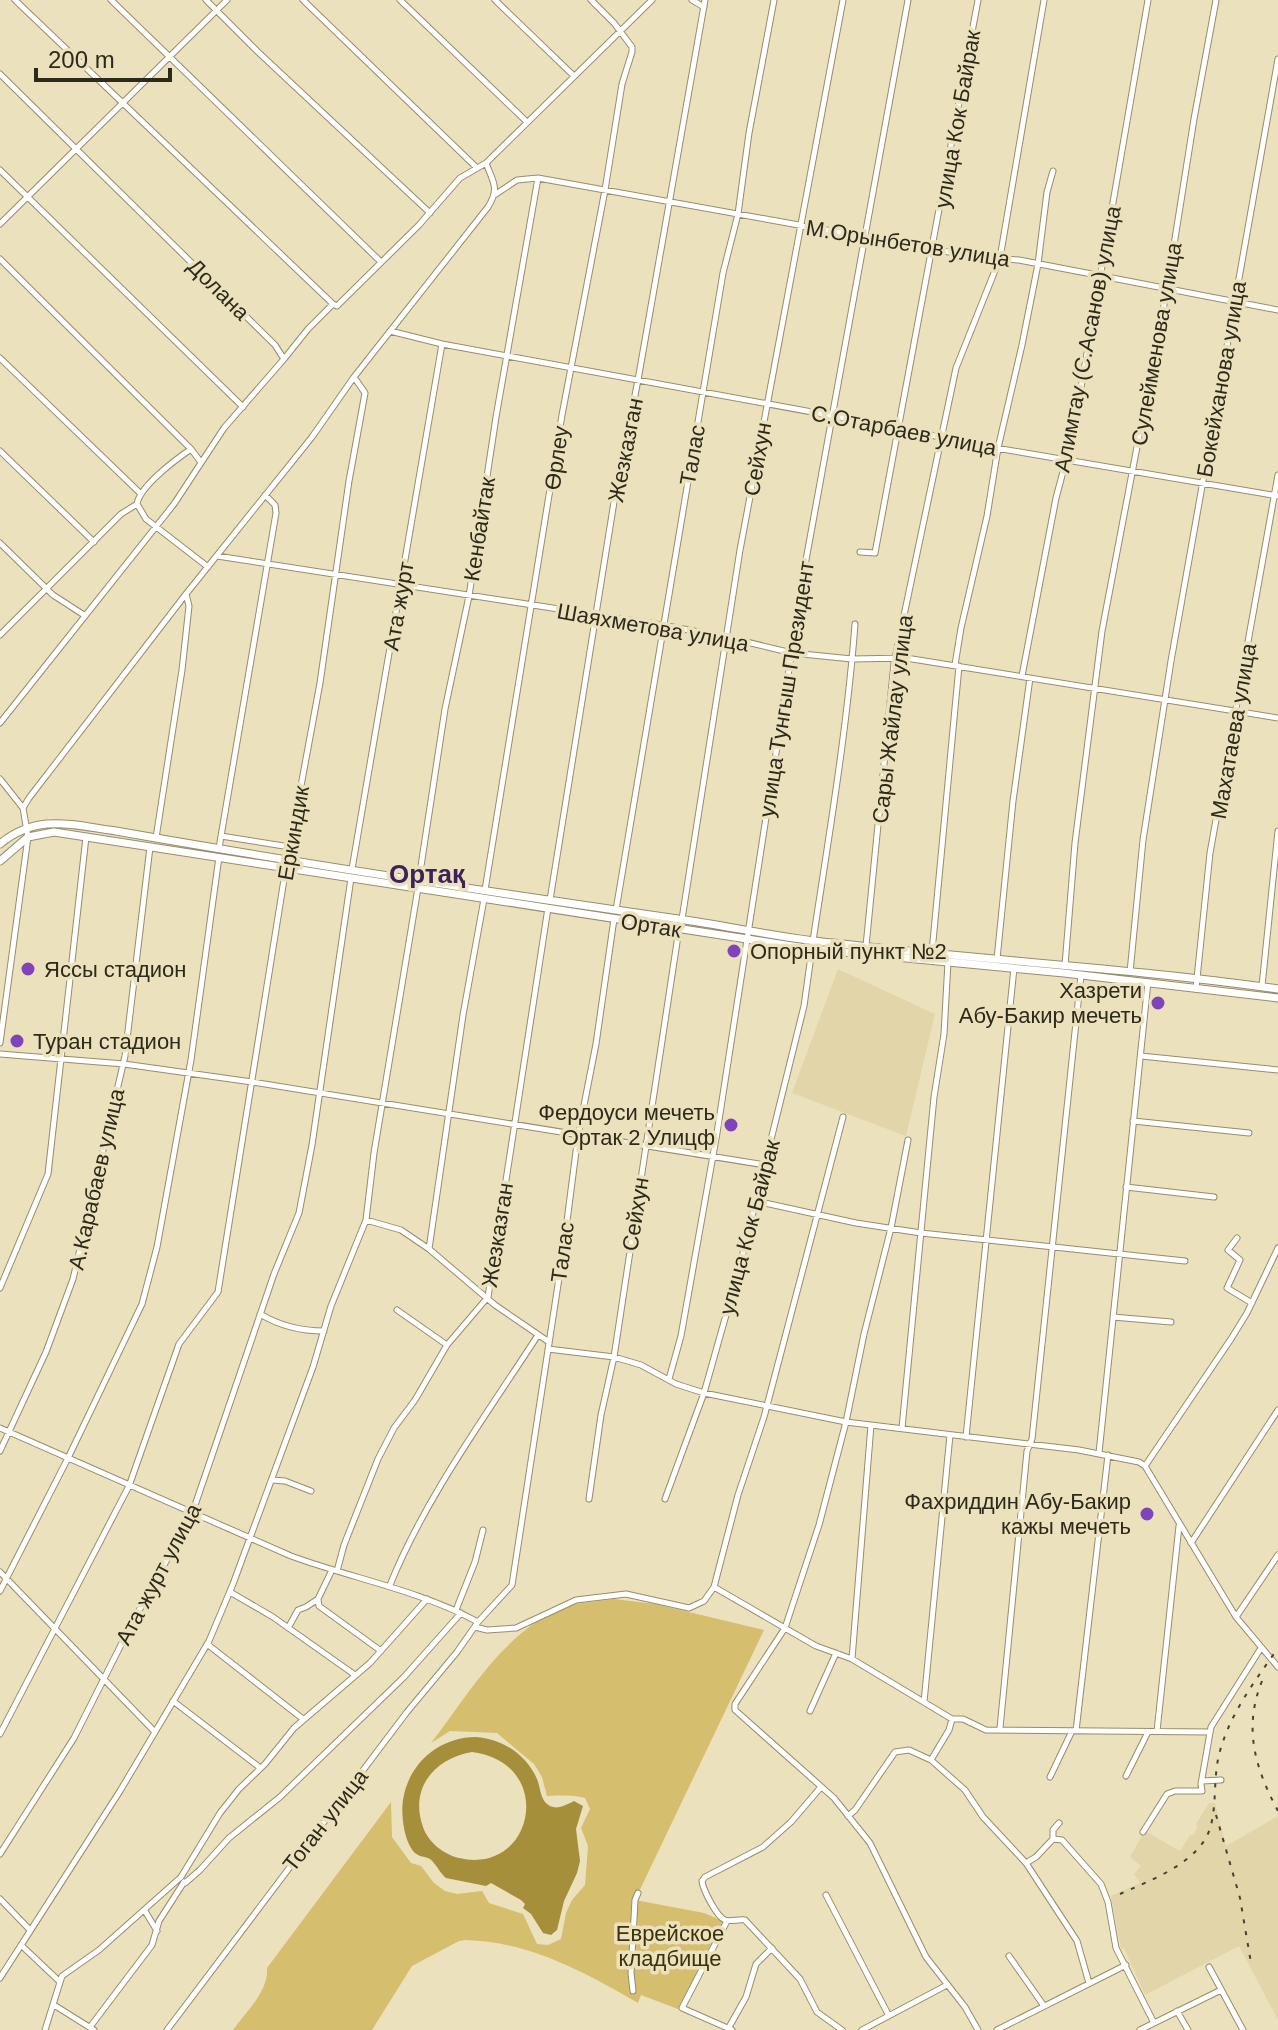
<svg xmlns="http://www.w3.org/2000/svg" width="1278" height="2030" viewBox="0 0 1278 2030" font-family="Helvetica,sans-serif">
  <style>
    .built { fill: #e2d5a9 }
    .green { fill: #d5be6d }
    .water { fill: #a68f3a; fill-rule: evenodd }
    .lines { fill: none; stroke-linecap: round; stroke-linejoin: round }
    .street-casing { stroke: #978d6b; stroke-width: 7 }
    .secondary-casing { stroke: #978d6b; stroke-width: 9 }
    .street { stroke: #fff; stroke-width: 5 }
    .secondary { stroke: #fff; stroke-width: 7 }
    .rail { stroke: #464130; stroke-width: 2; stroke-dasharray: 4 8; stroke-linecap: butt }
    .poi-dot { fill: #8044ba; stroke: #ece1bd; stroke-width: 3 }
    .labels { text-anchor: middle; stroke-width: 7; stroke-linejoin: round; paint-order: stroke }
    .street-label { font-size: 22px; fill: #2d291b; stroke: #ece1bd }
    .poi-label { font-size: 22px; fill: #2d291b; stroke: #ece1bd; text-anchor: start }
    .park-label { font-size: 22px; fill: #3b310c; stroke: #ece1bd }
    .quarter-label { font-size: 26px; font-weight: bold; fill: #3d215a; stroke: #ece1bd }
  </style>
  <rect width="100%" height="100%" fill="#ece1bd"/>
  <path class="built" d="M838 969 935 1014 906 1136 792 1093Z
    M1209 1803H1215L1226 1846 1278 1816V2020L1239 1946 1145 1995 1124 1948 1121 1949 1111 1896 1140 1883 1134 1874 1141 1866 1130 1857 1143 1834 1147 1832 1180 1851 1190 1835H1193L1198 1826 1196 1824Z"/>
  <path class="green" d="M614 1599 655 1604 764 1630 635 1900 704 1913 723 1921 678 2009 641 1995 638 2003C584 1972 530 1942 466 1940L459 1941 412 1966 372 2030H233C246 2012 269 1991 267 1968L391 1802 392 1837 411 1863 421 1866 434 1883 445 1891 457 1894 482 1891 489 1903 523 1914 537 1944 548 1945 561 1939 566 1913 572 1900 585 1885 588 1846 581 1828 590 1809 585 1798C577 1795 557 1795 547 1796L542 1777 534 1764 497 1733 450 1731 431 1743C468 1695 501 1636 559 1609 575 1602 596 1602 614 1599Z"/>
  <path class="water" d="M476 1737C502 1739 526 1754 537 1779 540 1786 540 1796 545 1802 554 1812 564 1806 574 1801L583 1806 576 1829 580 1861 577 1873 564 1901 557 1930 551 1935 543 1933 531 1914 523 1908 525 1904 521 1900 491 1883 486 1886 446 1878C439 1872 437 1865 430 1859 424 1856 418 1857 413 1851 407 1843 404 1831 403 1821 397 1776 431 1737 476 1737ZM472 1752C557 1763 534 1876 459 1858 443 1854 428 1842 423 1827 409 1788 435 1758 472 1752Z"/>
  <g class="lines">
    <g class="street-casing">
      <path id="street" d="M15 0 333 304
        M111 0 381 262
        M206 0 257 51 430 213
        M303 0 477 168
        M400 0 527 122
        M495 0 574 76
        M692 0 704 7
        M0 74 275 345 284 359 224 428 174 504 0 723
        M0 170 243 407
        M496 194 517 180 538 178 971 256 1019 260 1278 310
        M0 224 227 0
        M0 259 191 449
        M390 331 442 344 899 428 967 443 1278 496
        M0 358 140 493
        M284 359 308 329 333 304 337 306 419 225 460 178 486 163 652 0
        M0 451 94 542
        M200 461 191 449C175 460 140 486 137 504L146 519 208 567
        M0 543 53 595 84 615
        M860 552 875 553 978 0
        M217 556 662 625 726 637 792 653 852 659 906 658 1278 718
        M0 635 121 514 137 504
        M955 665 961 628 987 516 998 448 1022 345 1038 264 1047 192 1053 171
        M1022 676 1056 498 1073 434 1148 0
        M0 779 23 808
        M221 836 290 847
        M156 838 182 670 189 606 186 594
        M219 848 276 513 275 505 265 495
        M352 869 442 344
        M419 879 445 709 469 596 496 417 538 178
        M485 890 562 415 605 190 622 84 632 52V47L614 23 591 0
        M550 900 614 502 638 380 705 0
        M616 910 723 273 738 214 749 133 774 0
        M682 919 740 550 843 0
        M813 941C829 835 847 730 855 624
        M866 946 894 663 956 368 1000 258 1044 0
        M932 952 959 666
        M997 959 1013 801 1030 678
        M1065 965 1075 843 1102 631 1167 289 1194 119 1216 0
        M1130 972 1143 840 1171 661 1278 59
        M1262 986 1278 831
        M1196 988 1210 853 1278 475
        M0 1043 28 837 23 808 29 798 186 594 312 437 354 377 488 207C500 188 493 182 486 163
        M0 1054 124 1064 252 1082 765 1165
        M1141 1056 1278 1070
        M1133 1121 1249 1133
        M908 1140 891 1228 864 1334 846 1422 819 1525 785 1628 735 1704V1710L834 1798 870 1843 926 1957 965 2007 978 2030
        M1126 1187 1214 1197
        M756 1201 856 1223 921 1233 1185 1261
        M366 1220 401 1230 429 1249 495 1305 549 1342
        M1237 1238 1228 1250 1240 1260 1227 1288 1252 1303
        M429 1249 463 1015 484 899
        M0 1288 48 1174 86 837
        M397 1310 447 1345
        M260 1314C280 1326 301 1331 324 1331
        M1113 1317 1171 1322
        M548 1349 614 1357 641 1365 676 1384 704 1393 846 1422 1079 1450 1139 1462 1145 1466 1236 1617 1278 1667
        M669 1379 681 1336 717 1133 806 560 908 0
        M0 1428 291 1556C354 1579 419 1590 478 1622
        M902 1428 934 1097 944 1034 948 962
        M966 1437 1014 968
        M0 1451 46 1352 73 1279 125 1056 150 847
        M1099 1453 1148 982
        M1145 1466 1231 1339 1247 1313 1278 1248
        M272 1480 285 1481 311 1491
        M589 1499 601 1415 614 1357 679 929
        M665 1499 704 1393 739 1269 804 1006 812 949
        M1191 1543 1278 1410
        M332 1570 318 1599 319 1606 381 1651
        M337 1571 344 1545 378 1459 394 1428 415 1400 447 1345 488 1297 548 908
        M0 1572 155 1732
        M390 1585C425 1498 487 1414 538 1335
        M714 1587 738 1495 764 1417 843 1117
        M0 1591 68 1458 142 1304 157 1247 191 1060 219 857
        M230 1592 273 1617 355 1675
        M456 1610 475 1562 483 1530
        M1236 1617 1278 1555
        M475 1627 487 1630 516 1628 576 1600 626 1594 689 1608 704 1601 714 1587 816 1646 852 1659 952 1719H963L986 1730 1210 1732
        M288 1628 298 1610 306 1607 318 1599
        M207 1644 303 1719
        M852 1659 871 1425
        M173 1701 259 1767
        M924 1702 950 1435
        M810 1711 836 1653
        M952 1719 949 1730 931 1760 965 1790 983 1817 1026 1863 1077 1941 1089 1983
        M1000 1728 1027 1451 1032 1439 1081 975
        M1076 1731 1108 1455
        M1157 1731 1179 1526
        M0 1734 129 1486 179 1344 218 1292 286 867 320 683 349 481 365 393 354 377
        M1126 1776 1148 1732
        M1050 1777 1072 1731
        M1202 1781 1221 1780
        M821 1787 791 1822 763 1847 705 1877 702 1881C703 1890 717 1917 725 1920 730 1922 739 1919 745 1920L800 1979 817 2012 842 2030
        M848 1816 855 1810 895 1752 909 1750 931 1760
        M1143 1832 1167 1794 1175 1791H1202L1201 1784 1211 1727 1261 1648
        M1053 1839 1062 1840 1101 1884 1108 1902 1116 1948 1154 2023
        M0 1854 74 1738 130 1627 192 1514 274 1274 299 1213 312 1145 351 878
        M1026 1863 1036 1857 1053 1839V1830L1059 1823
        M185 1883 200 1870 229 1838 280 1797 404 1677 461 1613
        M826 1895 889 2016
        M0 1899 30 1930
        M145 1911 157 1931
        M727 1921 682 2008 732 2030
        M21 1945 59 1981
        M1009 1956 1044 2006
        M1209 1967 1243 2030
        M0 1978 120 1791 209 1641 233 1584 313 1367 331 1306 366 1220 374 1153 418 888
        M633 1991 631 1973 635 1900 638 1893
        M54 2005 94 2030
        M1177 2011 1188 2030
        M90 2027 152 1945 159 1921 184 1882
        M728 2029 746 1997 756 1964 772 1948
        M45 2030 62 1976 99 1950 181 1877 220 1813 239 1789 265 1764 294 1728 370 1663 427 1599
        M167 2030 407 1712 457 1652 478 1622 512 1585 563 1252 578 1136 596 1044 614 919
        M862 2030 947 1985
        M997 2030 1126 1965
        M1140 2030 1221 1990"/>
    </g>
    <g class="secondary-casing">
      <path id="secondary" d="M0 844C37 813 72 825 116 831 302 864 490 892 678 919 729 926 780 938 833 943 981 960 1130 968 1278 989
        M0 861 28 837 54 832 812 949 1064 973 1278 998"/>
    </g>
    <use href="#street" class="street"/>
    <use href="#secondary" class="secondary"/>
    <path class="rail" d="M1262 1681C1243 1728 1255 1768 1278 1811
      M1216 1815 1240 1898 1251 1963
      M1120 1894C1151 1880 1202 1862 1211 1825 1217 1801 1213 1775 1220 1751 1231 1712 1255 1681 1278 1648"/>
  </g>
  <g class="poi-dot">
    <circle cx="734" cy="951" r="8"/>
    <circle cx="28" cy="969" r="8"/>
    <circle cx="1158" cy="1003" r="8"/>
    <circle cx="17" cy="1041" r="8"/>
    <circle cx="731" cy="1125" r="8"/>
    <circle cx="1147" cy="1514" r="8"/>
  </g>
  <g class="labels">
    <g class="street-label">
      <text transform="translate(957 119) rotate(-80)" y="8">улица Кок Байрак</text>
      <text transform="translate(908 243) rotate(9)" y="8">М.Орынбетов улица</text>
      <text transform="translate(219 289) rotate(45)" y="8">Долана</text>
      <text transform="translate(1087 339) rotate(-79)" y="8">Алимтау (С.Асанов) улица</text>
      <text transform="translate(1156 344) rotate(-80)" y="8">Сулейменова улица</text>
      <text transform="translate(1221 379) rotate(-80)" y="8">Бокейханова улица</text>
      <text transform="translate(904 430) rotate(11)" y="8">С.Отарбаев улица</text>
      <text transform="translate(625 450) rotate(-79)" y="8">Жезказган</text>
      <text transform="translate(692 455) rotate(-80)" y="8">Талас</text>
      <text transform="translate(556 458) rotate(-82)" y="8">Өрлеу</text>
      <text transform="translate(757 459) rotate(-80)" y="8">Сейхун</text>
      <text transform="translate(479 529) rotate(-81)" y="8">Кенбайтак</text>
      <text transform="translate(398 606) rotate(-80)" y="8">Ата журт</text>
      <text transform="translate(653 627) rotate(10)" y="8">Шаяхметова улица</text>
      <text transform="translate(786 689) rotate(-81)" y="8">улица Тунгыш Президент</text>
      <text transform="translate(892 719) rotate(-83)" y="8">Сары Жайлау улица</text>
      <text transform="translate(1233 731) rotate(-80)" y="8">Махатаева улица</text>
      <text transform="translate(293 833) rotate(-80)" y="8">Еркиндик</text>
      <text transform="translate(651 925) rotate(9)" y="8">Ортак</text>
      <text transform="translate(96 1179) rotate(-77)" y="8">А.Карабаев улица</text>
      <text transform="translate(635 1214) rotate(-81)" y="8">Сейхун</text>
      <text transform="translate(749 1227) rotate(-75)" y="8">улица Кок Байрак</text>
      <text transform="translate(497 1235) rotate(-81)" y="8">Жезказган</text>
      <text transform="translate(562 1252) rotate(-82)" y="8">Талас</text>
      <text transform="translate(158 1574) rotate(-62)" y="8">Ата журт улица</text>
      <text transform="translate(325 1820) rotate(-52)" y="8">Тоган улица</text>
    </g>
    <g class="poi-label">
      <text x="750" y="959">Опорный пункт №2</text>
      <text x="44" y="977">Яссы стадион</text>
      <text x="1142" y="998" text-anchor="end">Хазрети<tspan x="1142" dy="25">Абу-Бакир мечеть</tspan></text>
      <text x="33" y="1049">Туран стадион</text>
      <text x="715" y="1120" text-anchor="end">Фердоуси мечеть<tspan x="715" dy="25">Ортак 2 Улицф</tspan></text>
      <text x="1131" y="1509" text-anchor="end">Фахриддин Абу-Бакир<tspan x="1131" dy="25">кажы мечеть</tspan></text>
    </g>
    <g class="park-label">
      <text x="670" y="1941">Еврейское<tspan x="670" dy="25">кладбище</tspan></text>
    </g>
    <g class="quarter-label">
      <text x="427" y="883">Ортақ</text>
    </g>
  </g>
  <path d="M36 68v12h134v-12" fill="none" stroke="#2d291b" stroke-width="4"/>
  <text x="48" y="68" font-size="24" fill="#2d291b" stroke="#ece1bd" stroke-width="6" paint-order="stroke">200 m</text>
</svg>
